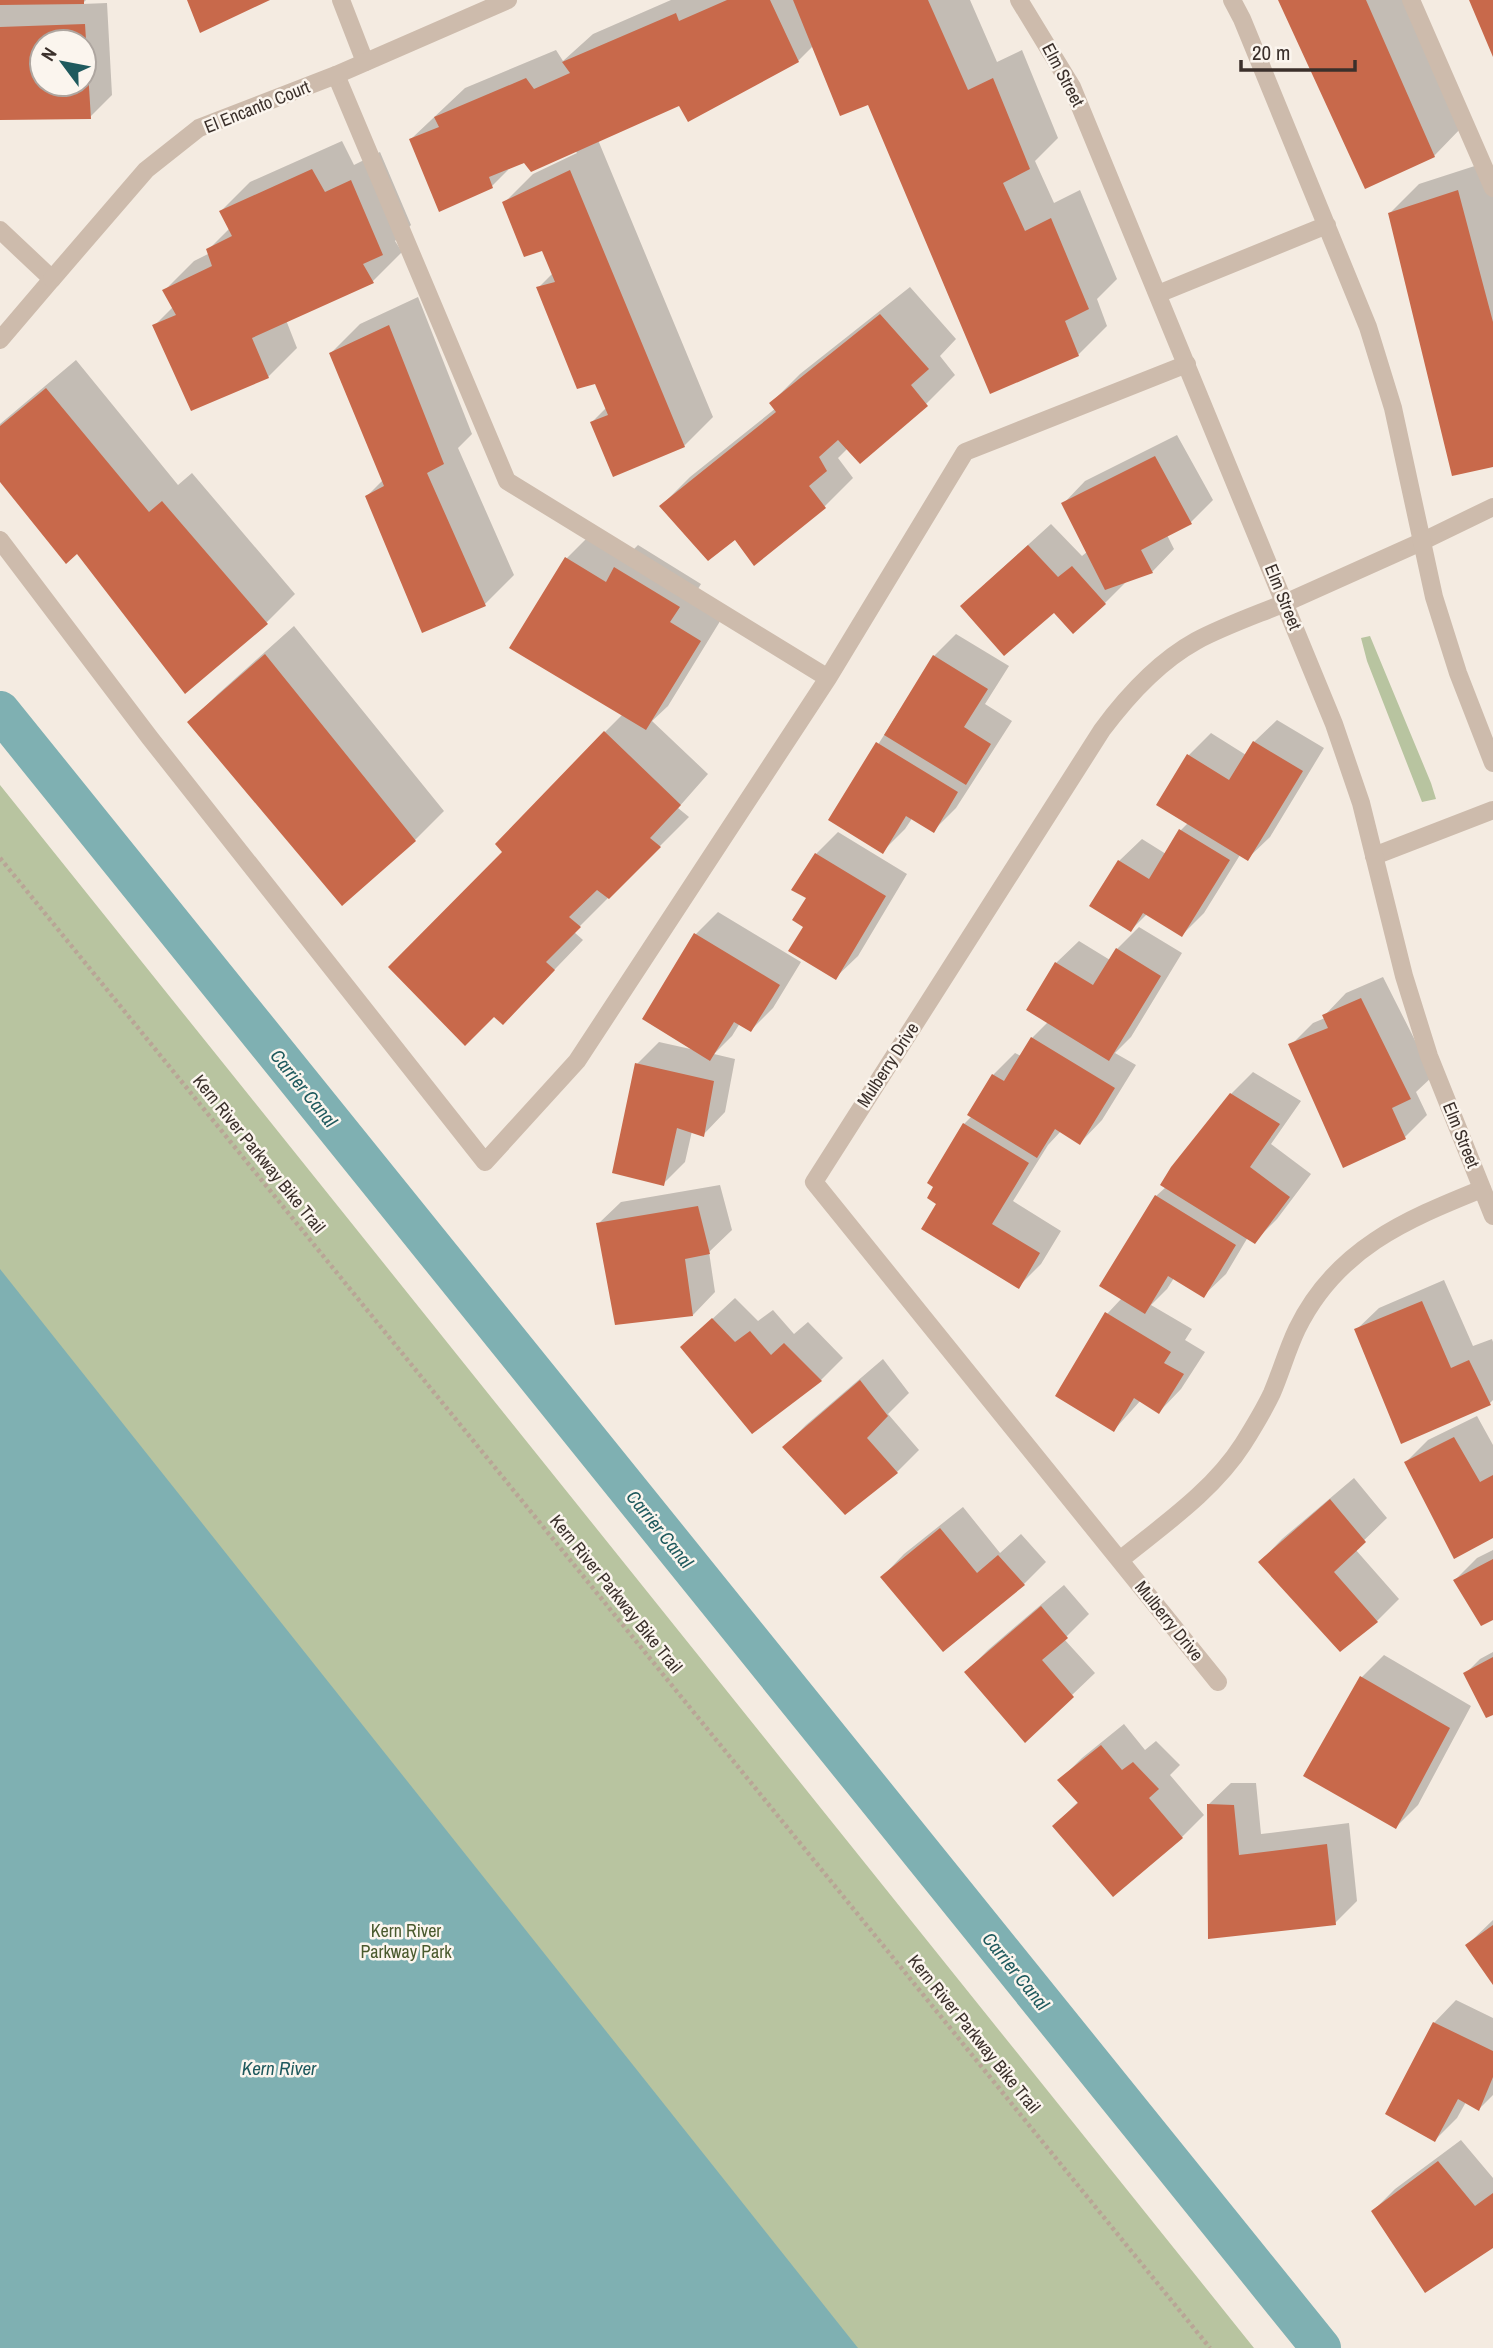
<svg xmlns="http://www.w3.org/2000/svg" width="1493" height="2348" viewBox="0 0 1493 2348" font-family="'Archivo Narrow',sans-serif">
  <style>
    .green { fill: #b8c4a0 }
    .water { fill: #7fb0b2 }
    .shadow { fill: #0003; fill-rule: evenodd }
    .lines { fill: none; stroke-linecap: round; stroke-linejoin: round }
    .canal { stroke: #7fb0b2; stroke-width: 40 }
    .building { fill: #c8694b; fill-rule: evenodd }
    .path { stroke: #b9a596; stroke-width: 4.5; stroke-dasharray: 3.5 3.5; stroke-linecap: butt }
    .service { stroke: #cdbbac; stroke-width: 18 }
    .minor { stroke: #cdbbac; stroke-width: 18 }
    .tertiary { stroke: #cdbbac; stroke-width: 18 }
    .labels { text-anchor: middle; stroke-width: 5; stroke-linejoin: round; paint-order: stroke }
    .street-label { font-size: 18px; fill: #3b302b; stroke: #fbf5ee }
    .park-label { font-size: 18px; fill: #4a5a2e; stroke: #fbf5ee }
    .water-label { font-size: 19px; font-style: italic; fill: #1f5a5e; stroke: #fbf5ee }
  </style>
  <rect width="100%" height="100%" fill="#f4ebe1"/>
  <path class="green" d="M1370 636 1431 783 1436 799 1422 802 1367 661 1361 638Z
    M0 785 1254 2348H0Z"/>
  <path class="water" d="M0 1269 858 2348H0Z"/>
  <path class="shadow" d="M0 0H86L82 4 107 3 112 95 90 117 0 118ZM42 42H84V84H42Z
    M671 0H970L997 62 1022 50 1058 138 1035 161 1054 203 1080 190 1117 279 1097 299 1107 326 1078 355 869 102 813 46 798 61 680 104 598 140 713 417 684 446 592 422 607 407 596 381 538 288 553 273 543 249 504 203 533 174 577 153 575 150 512 166 492 186 411 139 465 88 556 50 563 61 593 34Z
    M1280 0H1407L1463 126 1434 156Z
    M342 141 354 165 380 152 411 225 395 241 402 252 373 281 286 320 297 348 268 377 154 326 173 307 165 290 194 261 210 253 208 250 230 228 221 211 250 182Z
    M1487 162 1493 185V465L1390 213 1419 184Z
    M910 287 956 339 940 356 955 375 926 404 848 448 838 458 853 478 824 507 735 537 661 506 690 477 776 408 771 403 800 374Z
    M418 297 472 434 458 448 514 575 485 604 423 631 367 496 383 480 331 353 360 324Z
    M76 360 178 485 192 473 295 594 266 623 77 551 0 479V424Z
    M1177 435 1213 500 1191 522 1167 535 1174 549 1152 572 1128 580 1105 603 1054 611 985 584 1051 524 1082 556 1087 552 1063 504 1085 481Z
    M589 536 625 558 638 545 701 584 691 600 722 618 668 706 652 721 708 774 678 808 689 817 574 932 583 940 532 993 504 852 605 732 623 714 512 647 567 558Z
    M294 626 444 811 415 840 342 903 189 723 218 694Z
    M956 634 1009 666 985 704 1012 721 956 808 934 830 913 817 905 829 883 851 831 819 934 656Z
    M1277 720 1324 748 1270 837 1247 859 1240 855 1204 913 1182 935 1147 914 1131 930 1119 861 1142 839 1166 854 1181 830 1188 823V756L1211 733 1246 755 1254 742Z
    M838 832 907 874 858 956 835 978 805 927 816 854Z
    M718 912 801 962 773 1008 751 1030 740 1023 732 1036 714 1054 735 1059 725 1112 703 1135 692 1131 685 1162 663 1184 637 1064 659 1042 695 1050 645 1018 696 934Z
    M1139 927 1182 953 1131 1037 1115 1053 1136 1065 1102 1120 1080 1143 1061 1131 1048 1145 1013 1201 1061 1231 1041 1264 1018 1287 938 1204 935 1186 929 1182 964 1124 972 1116 993 1075 1015 1053 1021 1056 1032 1038 1048 1022 1056 963 1079 941 1110 960 1117 949Z
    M1383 977 1433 1076 1416 1092 1427 1115 1405 1137 1291 1045 1313 1023 1325 1018 1324 1016 1346 993Z
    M1253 1072 1301 1101 1271 1144 1311 1174 1277 1219 1255 1241 1248 1237 1226 1274 1203 1296 1174 1278 1167 1289 1151 1305 1192 1329 1185 1340 1205 1352 1181 1389 1159 1412 1141 1400 1114 1430 1107 1314 1122 1298 1156 1196 1166 1187 1231 1094Z
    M720 1185 732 1230 709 1252 715 1292 693 1315 598 1224 621 1202Z
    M1444 1280 1473 1346 1492 1339 1493 1342V1400L1490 1403 1356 1330 1379 1308Z
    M735 1298 758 1321 773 1310 794 1334 808 1322 843 1358 821 1380 753 1432 682 1347Z
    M883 1359 909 1393 888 1414 919 1450 897 1472 845 1513 784 1447 806 1425Z
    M1477 1416 1493 1445V1536L1406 1462 1428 1440Z
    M1354 1478 1387 1518 1355 1549 1399 1599 1377 1621 1260 1562 1282 1539Z
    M963 1507 1000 1553 1021 1534 1046 1562 1024 1584 882 1577 904 1554Z
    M1493 1550V1618L1455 1580 1477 1558Z
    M1064 1585 1089 1614 1064 1639 1095 1673 1025 1740 966 1672 988 1650Z
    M1493 1652V1712L1465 1674 1480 1659Z
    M1384 1655 1471 1706 1418 1805 1396 1827 1305 1775 1362 1677Z
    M1124 1724 1145 1750 1156 1741 1180 1765 1170 1775 1204 1815 1182 1837 1113 1894 1054 1826 1079 1801 1060 1780 1082 1758Z
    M1231 1783H1256L1261 1834 1349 1823 1357 1901 1335 1923 1209 1937 1208 1805Z
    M1493 1920V1982L1467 1945Z
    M1456 2000 1493 2018V2095L1479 2109 1466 2102 1457 2118 1435 2140 1387 2114 1434 2023Z
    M1461 2140 1493 2178V2246L1373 2211 1395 2189Z"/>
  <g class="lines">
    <path class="canal" d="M0 711 1321 2348"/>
  </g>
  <path class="building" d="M0 0H84V4L0 5Z
    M187 0H270L200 33Z
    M727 0H770L799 62 688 122 679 106 531 172 524 163 489 177 493 188 439 212 409 139 439 127 434 117 526 78 534 89 570 73 562 62 676 13 679 21Z
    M793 0H928L968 90 993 78 1030 169 1003 183 1025 231 1051 218 1089 309 1065 321 1079 356 990 394 868 105 840 116Z
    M1278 0H1366L1435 157 1365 189Z
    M1469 0H1493V57Z
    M85 24 91 119 0 120V27ZM42 42H84V84H42Z
    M312 169 325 192 351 180 383 255 363 264 374 283 252 338 269 378 191 411 152 325 176 315 162 290 212 266 206 249 232 236 219 211Z
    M570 170 685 447 613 477 590 422 608 415 595 384 577 389 536 287 555 282 542 251 524 257 502 202Z
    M1458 190 1493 322V467L1452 476 1388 213Z
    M880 314 929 369 911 385 928 406 860 464 838 440 819 457 827 471 809 486 826 508 754 566 735 540 708 561 659 506 776 412 769 403Z
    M389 325 444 464 427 473 486 606 422 633 365 496 384 486 329 353Z
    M46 388 149 512 162 501 268 624 185 694 77 554 66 564 0 482V426Z
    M1155 456 1192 524 1141 550 1153 573 1105 590 1061 503Z
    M1028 545 1058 577 1072 566 1106 604 1073 634 1054 613 1004 656 960 606Z
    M565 557 606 582 614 567 680 607 670 622 701 641 646 730 509 648Z
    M265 654 416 841 342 906 187 722Z
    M933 655 988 689 964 727 991 744 966 785 884 735Z
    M604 731 681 805 650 838 661 847 609 899 597 890 569 917 581 927 546 962 555 970 503 1025 494 1017 465 1046 388 967 502 852 495 844Z
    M1253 741 1303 771 1248 861 1156 805 1187 754 1229 780Z
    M876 742 958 792 934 833 906 816 883 854 828 820Z
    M1179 829 1230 860 1182 937 1143 913 1131 932 1089 906 1118 860 1149 879Z
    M815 853 886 896 836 980 788 951 803 927 792 920 806 898 791 890Z
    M694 933 780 985 751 1032 734 1022 710 1061 642 1019Z
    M1116 948 1161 976 1109 1061 1026 1010 1055 962 1093 985Z
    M1361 998 1411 1099 1392 1108 1406 1139 1343 1168 1288 1044 1328 1028 1322 1015Z
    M1031 1037 1115 1088 1080 1145 1055 1129 1037 1158 967 1115 992 1074 1004 1081Z
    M635 1063 714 1081 704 1137 677 1128 664 1186 612 1173Z
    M1230 1093 1280 1124 1250 1167 1290 1197 1255 1244 1160 1185 1171 1167Z
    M963 1123 1029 1163 992 1224 1040 1253 1019 1289 921 1229 936 1204 927 1198 933 1187 927 1183Z
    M1155 1195 1236 1245 1204 1298 1168 1276 1145 1314 1099 1286Z
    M698 1206 710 1254 685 1259 693 1316 615 1325 596 1223Z
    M1422 1301 1451 1368 1469 1360 1491 1405 1401 1444 1354 1329Z
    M1105 1312 1171 1352 1164 1363 1184 1374 1159 1414 1134 1398 1114 1432 1055 1396Z
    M712 1318 735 1342 750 1331 771 1355 784 1343 822 1381 752 1434 680 1347Z
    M860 1380 888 1416 867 1438 898 1473 845 1515 782 1447Z
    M1454 1437 1480 1482 1493 1475V1538L1454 1559 1404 1462Z
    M1330 1499 1366 1542 1334 1572 1378 1622 1340 1652 1258 1562Z
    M940 1528 977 1573 998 1555 1025 1585 943 1652 880 1577Z
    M1493 1559V1620L1481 1626 1453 1580Z
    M1041 1606 1068 1638 1042 1660 1074 1697 1025 1743 964 1672Z
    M1493 1657V1715L1486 1718 1463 1673Z
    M1360 1676 1450 1728 1396 1829 1303 1776Z
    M1101 1745 1122 1770 1133 1762 1159 1789 1149 1798 1183 1838 1113 1897 1052 1826 1078 1803 1057 1780Z
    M1207 1804 1234 1805 1239 1855 1327 1844 1336 1925 1208 1939Z
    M1493 1925V1985L1465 1945Z
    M1433 2022 1493 2051V2077L1479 2111 1458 2099 1435 2142 1385 2114Z
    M1438 2161 1475 2206 1493 2193V2248L1425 2293 1371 2211Z"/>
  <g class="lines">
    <path class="path" d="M0 858 1210 2348"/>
    <path class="service" d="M341 0 365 62
      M1411 0 1493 188
      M336 75 507 481 828 678
      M0 230 52 279 0 340
      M0 540 150 738 485 1162 577 1061 828 678 965 452 1187 364
      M1285 603 1421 542 1493 507"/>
    <path class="minor" d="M52 279 146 170 199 128 336 75 508 0
      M1374 856 1493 810
      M1120 1560C1163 1525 1213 1491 1243 1444 1253 1428 1264 1410 1272 1393 1281 1372 1287 1350 1297 1329 1336 1249 1405 1220 1482 1189
      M1218 1682 814 1182 1102 730C1128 695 1158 662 1196 641 1224 626 1256 615 1285 603"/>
    <path class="tertiary" d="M1019 0 1072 87 1334 724 1361 803 1404 976 1429 1056 1493 1216
      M1232 0 1242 19 1368 327 1393 408 1434 597 1458 673 1493 763
      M1158 294 1327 225"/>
  </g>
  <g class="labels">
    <g class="street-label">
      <text transform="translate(1063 75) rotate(62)" y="6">Elm Street</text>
      <text transform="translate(257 107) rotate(-22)" y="6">El Encanto Court</text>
      <text transform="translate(1283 597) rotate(68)" y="6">Elm Street</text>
      <text transform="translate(888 1065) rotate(-57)" y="6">Mulberry Drive</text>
      <text transform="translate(1461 1135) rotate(68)" y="6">Elm Street</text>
      <text transform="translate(259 1154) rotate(51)" y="6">Kern River Parkway Bike Trail</text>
      <text transform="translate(616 1594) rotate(51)" y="6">Kern River Parkway Bike Trail</text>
      <text transform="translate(1169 1621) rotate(51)" y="6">Mulberry Drive</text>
      <text transform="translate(974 2034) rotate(51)" y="6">Kern River Parkway Bike Trail</text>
    </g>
    <g class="park-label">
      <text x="406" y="1937">Kern River<tspan x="406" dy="21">Parkway Park</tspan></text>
    </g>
    <g class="water-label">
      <text transform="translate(304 1088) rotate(51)" y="7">Carrier Canal</text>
      <text transform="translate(660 1529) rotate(51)" y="7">Carrier Canal</text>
      <text transform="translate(1016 1971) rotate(51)" y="7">Carrier Canal</text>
      <text x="279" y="2075">Kern River</text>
    </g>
  </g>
  <g transform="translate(63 63) rotate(302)"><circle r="33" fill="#fbf5ee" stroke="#aea6a0" stroke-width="2"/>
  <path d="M0-5L12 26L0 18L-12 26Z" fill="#1f5a5e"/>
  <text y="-10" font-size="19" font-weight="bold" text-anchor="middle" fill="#3b302b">N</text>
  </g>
  <path d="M1241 60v10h114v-10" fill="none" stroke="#3b302b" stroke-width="3.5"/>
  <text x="1252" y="60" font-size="21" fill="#3b302b" stroke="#fbf5ee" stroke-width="5" paint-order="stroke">20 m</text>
</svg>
